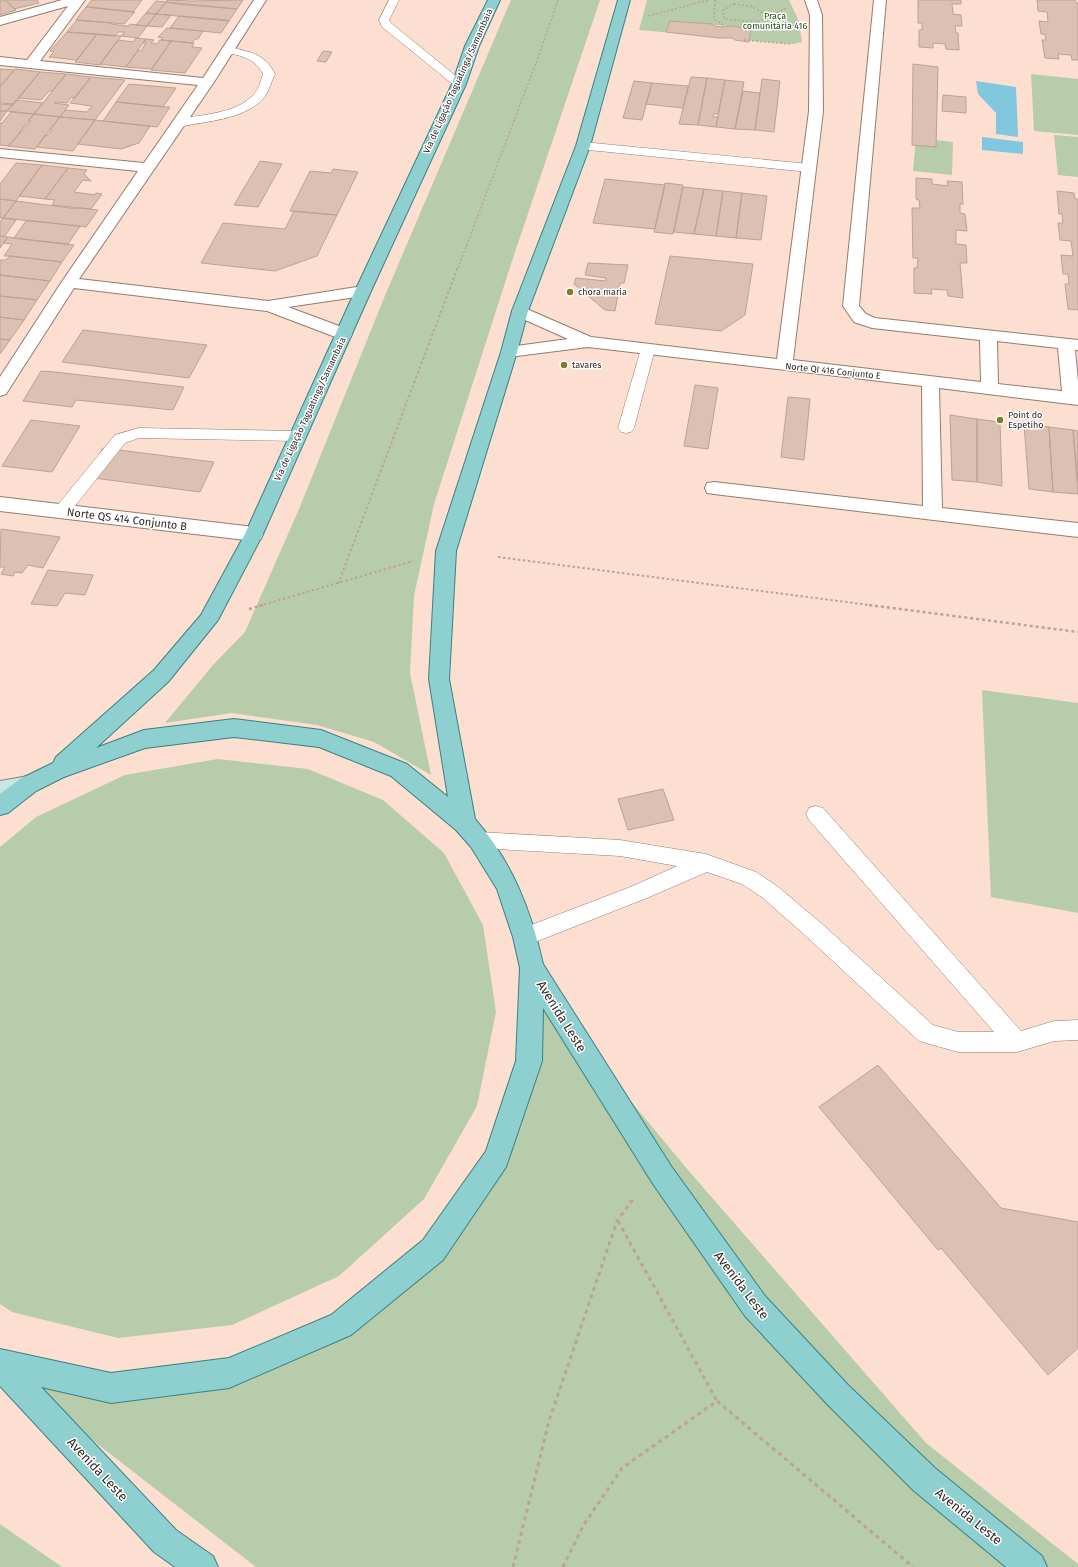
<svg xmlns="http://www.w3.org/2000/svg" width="1078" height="1567" viewBox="0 0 1078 1567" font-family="'Fira Sans',sans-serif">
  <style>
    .green { fill: #b7ccab }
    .water { fill: #81c7dd }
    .building { fill: #dcc0b1; stroke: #bda294 }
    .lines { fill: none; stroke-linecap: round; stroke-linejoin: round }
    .lane-casing { stroke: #957b6e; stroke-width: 1 }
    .street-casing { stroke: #957b6e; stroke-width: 2 }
    .secondary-casing { stroke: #957b6e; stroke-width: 2 }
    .primary-casing { stroke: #3d807f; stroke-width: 2 }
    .path-far3 { stroke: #baa397; stroke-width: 1.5; stroke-dasharray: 2 2; stroke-linecap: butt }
    .path-far2 { stroke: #baa397; stroke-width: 2; stroke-dasharray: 2.5 2.5; stroke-linecap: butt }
    .path-far1 { stroke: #baa397; stroke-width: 2.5; stroke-dasharray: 3 3; stroke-linecap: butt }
    .path { stroke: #baa397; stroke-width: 3; stroke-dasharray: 4 4; stroke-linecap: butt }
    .lane { fill: #fff; fill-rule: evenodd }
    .street { fill: #fff; fill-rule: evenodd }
    .secondary { fill: #c6e7e8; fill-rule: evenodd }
    .primary { fill: #8ecfd0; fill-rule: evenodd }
    .poi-dot { fill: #7c7f29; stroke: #fff; stroke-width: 1.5 }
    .labels { text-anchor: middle; stroke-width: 3; stroke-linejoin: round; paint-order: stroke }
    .far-park-label { font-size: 9px; fill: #274512; stroke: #fff }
    .far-street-label { font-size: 9px; fill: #342923; stroke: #fff }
    .far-poi-label { font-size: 9px; fill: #342923; stroke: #fff; text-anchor: start }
    .street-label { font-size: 11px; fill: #342923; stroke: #fff }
    .near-street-label { font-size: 13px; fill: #342923; stroke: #fff }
  </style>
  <rect width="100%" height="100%" fill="#fcdfd0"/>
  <path class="green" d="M511 0H600L512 261 434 504 414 596 410 673 431 775 374 742 317 725 231 713 165 723 213 665 245 632 299 509 384 298Z
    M647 0H789L798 19 802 42 793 44 744 40 747 28 678 21 674 33 639 30Z
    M1031 74 1078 79V135L1034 131Z
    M1054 135 1078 137V177L1058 175Z
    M916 138 953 142 952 175 913 171Z
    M982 690 1078 703V913L991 897Z
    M218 759 308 769 383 800 444 853 483 925 496 1012 477 1106 424 1199 339 1276 232 1325 118 1338 12 1312 0 1304V847L36 817 125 775Z
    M534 985 688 1170 926 1443 1078 1564V1567H256L42 1401 35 1387 180 1389 305 1350 413 1274 490 1176Z
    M0 1524 62 1567H0Z"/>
  <path class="water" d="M976 81 1016 87 1018 137 996 134V113L978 94Z
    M982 137 1023 142V154L982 150Z"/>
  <path class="building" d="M0 0H5L16 10 0 15Z
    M5 0H37L39 3 14 9Z
    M92 0H142L133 12 86 7Z
    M167 0 191 1 243 0 237 9 166 2Z
    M918 0H961V4H952L953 14 961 15 962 26H955L956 33H958L959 50 946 49 945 44 933 43V48L919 47V30H922V23H918Z
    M1037 0H1075L1076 3H1078V60H1072L1071 55 1058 54 1059 59 1045 58 1042 40H1046L1045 34H1041L1039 21 1048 22 1047 12 1038 11Z
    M156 1 166 2 156 14 146 13Z
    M166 2 177 4 237 9 229 21 156 14Z
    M86 7H89L135 12 124 24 76 20Z
    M146 13 156 14 147 26 136 25Z
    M156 14 171 15 162 27 147 26Z
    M179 16 228 20 229 21 221 33 170 28Z
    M77 20 112 23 111 24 126 26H129L130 24 147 26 138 38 121 36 125 32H118L115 36 67 32Z
    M670 21 712 24 715 26 724 27 729 26 751 28 749 42 735 40 732 38H719L666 32Z
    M167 28H170L203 31 198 39H195L192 43 161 40 163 38 158 37Z
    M67 32 97 34 77 60 49 57 54 52 50 51Z
    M97 34 121 36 100 65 75 62Z
    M136 38 146 39 126 67 100 64 118 40 133 42Z
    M146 39 154 40 151 43 157 44 160 40 171 41 152 69 126 67 138 50 141 51 146 43H143Z
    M171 41 194 43 192 47 202 48 185 73 151 70Z
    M323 51 332 52 326 62 317 61Z
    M913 64 938 67 936 147 912 145Z
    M0 69 14 70 0 87Z
    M15 69 40 72 14 104 0 103V87Z
    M40 72 66 74 52 91H49L41 100 18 98Z
    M66 74 91 77 75 98 71 97 67 103 56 102 54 103 69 105 60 117 34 114Z
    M91 77 125 80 95 120 60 117 65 110 87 112 92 106 70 103Z
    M691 77 707 78 698 125 679 124Z
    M707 78 725 80 718 114H713V117H718L716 127 698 125Z
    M762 79 780 81 774 132 755 130Z
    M725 80 744 82 735 129 716 127Z
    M634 81 652 83 642 120 623 118Z
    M652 83 688 86 683 108 646 104Z
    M129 84 176 88 163 107 116 102Z
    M743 91 760 93 755 130 735 129Z
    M943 95 966 97V113L942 111Z
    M16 100 43 103 34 114 7 111Z
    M116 102 167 107H170L157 127 103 121Z
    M0 104 13 105 7 111H0Z
    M0 111H7L0 121Z
    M11 112 34 114 9 146 0 145V123H2Z
    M34 114 60 117 35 149 8 146 31 121H28Z
    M60 117 95 120 73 151 37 147 45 135 47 136 52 130 50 129Z
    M95 120 103 121 150 126 139 143 121 149 78 144Z
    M260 161 282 164 258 207 234 205Z
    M16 163 42 165 16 201 0 199V184Z
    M42 165 68 168 45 199 19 196Z
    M68 168 87 170 84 174 91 181 83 180 74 192 95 195 96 193 102 194 91 209 52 205 55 200 45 199Z
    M333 169 358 172 337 215 290 211 310 171 331 173Z
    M916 178 932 179V184L948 186 947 181 962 182 963 204H960V213L965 214 967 231 956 230V244L966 245 967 263H960L963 298 948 296 947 290 931 289 932 294 914 293V268H917L918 258H913L912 208H920L919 200 916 199Z
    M605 179 665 185 655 229 593 223Z
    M665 183 683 185 673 234 654 232Z
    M683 187 704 189 694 234 674 232Z
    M704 189 723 191 716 236 694 234Z
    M723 191 742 193 736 238 716 236Z
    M1057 191 1074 193 1075 199H1078V310L1068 309 1065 284H1069L1068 274H1063L1061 255 1073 256 1071 241 1060 240 1058 223H1063L1062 214H1059Z
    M742 193 767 196 761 240 736 238Z
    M0 199 16 201 3 218H0Z
    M16 201 78 209 79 208 98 210 86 227 3 218Z
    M294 211 337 215 317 256 275 271 201 263 223 223 285 229Z
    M3 218 16 220 4 237 0 236V222Z
    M26 221H34L80 226 68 244 14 238Z
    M0 236 8 237 0 248Z
    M8 237 20 239 74 245 62 262 10 256H4L12 244 3 243Z
    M10 256 62 262 50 281 0 275V260H6Z
    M670 256 753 264 745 315 721 331 655 324Z
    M588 263 628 265 624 283H620L615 311 605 310 574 284 576 278 606 281V278L585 275Z
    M0 275 50 281 37 300 0 296Z
    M0 296 37 300 24 320 0 317Z
    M0 317 24 320 10 340 0 339Z
    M83 330 207 345 189 378 62 362Z
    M0 339 10 340 0 354Z
    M41 371 55 372 184 387 173 410 76 400 72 407 23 401Z
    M695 385 718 388 708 449 684 446Z
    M788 397 810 399 804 460 781 457Z
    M950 415 977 419V482L952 480Z
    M977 419 1000 422 1002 486 977 482Z
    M31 420 80 426 52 472 2 466Z
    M1024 424 1049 427 1053 492 1029 489Z
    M1049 427 1073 430 1078 494 1053 492Z
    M1073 430 1078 431V483Z
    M103 448 214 462 200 492 86 477Z
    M1 529 60 537 43 568 28 565 22 573 15 572 13 576 1 574 5 567H0Z
    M48 570 93 575 85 595 65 593 57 606 31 604Z
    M663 789 674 820 628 830 618 799Z
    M878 1065 1001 1208 1078 1222V1348L1048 1375 941 1248 938 1250 819 1107Z"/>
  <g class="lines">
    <g class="lane-casing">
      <path id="lane" d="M389 0H399L389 20 391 23 463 82 465 84 463 86H455L382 27 379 20Z
        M229 47C250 52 264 53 275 74 271 82 269 92 263 99 243 120 206 121 179 127L175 126 173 123 175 120C200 114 236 115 254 94 259 89 261 80 263 74 255 58 241 56 225 52L223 50 225 48Z
        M583 142 809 164 813 165 815 168 813 171 809 172 579 149 577 146 579 143Z
        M648 344 653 346 655 349 634 428 631 432 626 433 621 432 618 428 641 349 643 346Z
        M139 428 298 431 303 432 306 436 303 440 298 441 139 438 125 443 68 515 62 517 56 515 54 511 56 507 115 435Z
        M816 806 823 808 1021 1031 1054 1021 1078 1020V1040L1054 1041 1017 1052H958L919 1041 807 937 763 898 742 884 707 872 647 898 525 946 518 944 515 937 518 930 633 886 677 866 620 856 479 848 472 846 469 840 472 834 479 832 620 840 706 854 756 872 777 886 821 923 933 1025 958 1032H994L809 820 806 814 809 808Z"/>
    </g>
    <g class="street-casing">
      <path id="street" d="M62 0H85L40 61 203 78 254 0H266L214 82 79 279 268 301 363 286 369 288 371 291 369 294 363 296 288 307 350 330 352 334 350 338 344 339 338 338 267 311 74 288 6 394 0 396V377L61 283 138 171 0 157V149L144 163 198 85 0 65V57L27 60 68 6 0 25V17Z
        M805 0H817L822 15 823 111 793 360 981 382 980 340 872 328 854 322 843 306 874 0H886L859 306 866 314 875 318 1078 340V350H1075L1078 382V405L939 388 942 508 1078 523V537L714 494 707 493 705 488 707 483 714 482 923 506 922 386 588 347 509 357 503 356 501 352 503 348 509 347 568 339 514 315 512 311 514 307 520 306 591 337 777 359 809 111 810 15ZM997 341 1058 348 1062 391 998 384Z
        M0 497 254 527 261 529 263 534 261 539 254 541 0 511Z"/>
    </g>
    <g class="secondary-casing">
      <path id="secondary" d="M28 776 36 779 39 785 36 791 0 799V781Z"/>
    </g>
    <g class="primary-casing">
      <path id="primary" d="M488 0H500L479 46 466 84 371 291 263 534 218 620 168 682 96 748 144 730 234 719 321 730 407 764 448 797 429 679 436 551 501 352 512 311 576 146 618 0H630L590 146 528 311 517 352 456 551 449 679 475 819C512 862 531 910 543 964L671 1166 765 1296 848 1385 935 1468 1042 1556 1047 1567H1006L913 1490 828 1405 745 1316 653 1184 543 1008 542 1061 506 1167 443 1260 351 1335 229 1388 111 1403 41 1387 176 1530 213 1556 218 1567H175L154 1552 0 1386V1349L111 1373 229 1358 331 1315 423 1240 486 1151 516 1061 520 968 513 937 497 889 471 847 456 830 391 776 319 747 234 737 145 748 64 777 36 791 8 813 0 815V794L20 779 53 763 56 757 154 670 201 615 245 534 355 291 452 84 465 46Z"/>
    </g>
    <path class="path-far3" d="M715 0 714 19 725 26
      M734 4 751 6 765 14V19L756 22 724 19 723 10Z
      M648 16 709 0
      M766 18 786 8
      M757 23 790 25
      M744 40 790 44
      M458 268 539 55 558 0"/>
    <path class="path-far2" d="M498 557 877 606
      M338 584 458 267
      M259 606 413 561"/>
    <path class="path-far1" d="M869 605 1078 632
      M249 609 263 605"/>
    <path class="path" d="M618 1221 717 1401
      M513 1567 549 1421 617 1221 634 1198
      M563 1567 583 1526 622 1468 717 1401 913 1567"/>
    <use href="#lane" class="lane"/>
    <use href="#street" class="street"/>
    <use href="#secondary" class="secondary"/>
    <use href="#primary" class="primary"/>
  </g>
  <g class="poi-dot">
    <circle cx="570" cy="292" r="4"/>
    <circle cx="564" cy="365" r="4"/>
    <circle cx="1000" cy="420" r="4"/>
  </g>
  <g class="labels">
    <g class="far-park-label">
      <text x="775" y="19">Praça<tspan x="775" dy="10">comunitária 416</tspan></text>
    </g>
    <g class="far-street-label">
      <text transform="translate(458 81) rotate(-66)" y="3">Via de Ligação Taguatinga/Samambaia</text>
      <text transform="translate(833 371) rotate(6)" y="3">Norte QI 416 Conjunto E</text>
      <text transform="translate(310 409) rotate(-65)" y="3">Via de Ligação Taguatinga/Samambaia</text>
    </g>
    <g class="far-poi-label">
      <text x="578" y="295">chora maria</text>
      <text x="572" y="368">tavares</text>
      <text x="1008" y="418">Point do<tspan x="1008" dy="10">Espetiho</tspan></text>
    </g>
    <g class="street-label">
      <text transform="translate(127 519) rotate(7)" y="4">Norte QS 414 Conjunto B</text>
    </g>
    <g class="near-street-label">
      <text transform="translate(562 1016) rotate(58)" y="5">Avenida Leste</text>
      <text transform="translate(742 1285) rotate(53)" y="5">Avenida Leste</text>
      <text transform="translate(98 1469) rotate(47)" y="5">Avenida Leste</text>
      <text transform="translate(969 1516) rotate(39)" y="5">Avenida Leste</text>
    </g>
  </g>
</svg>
